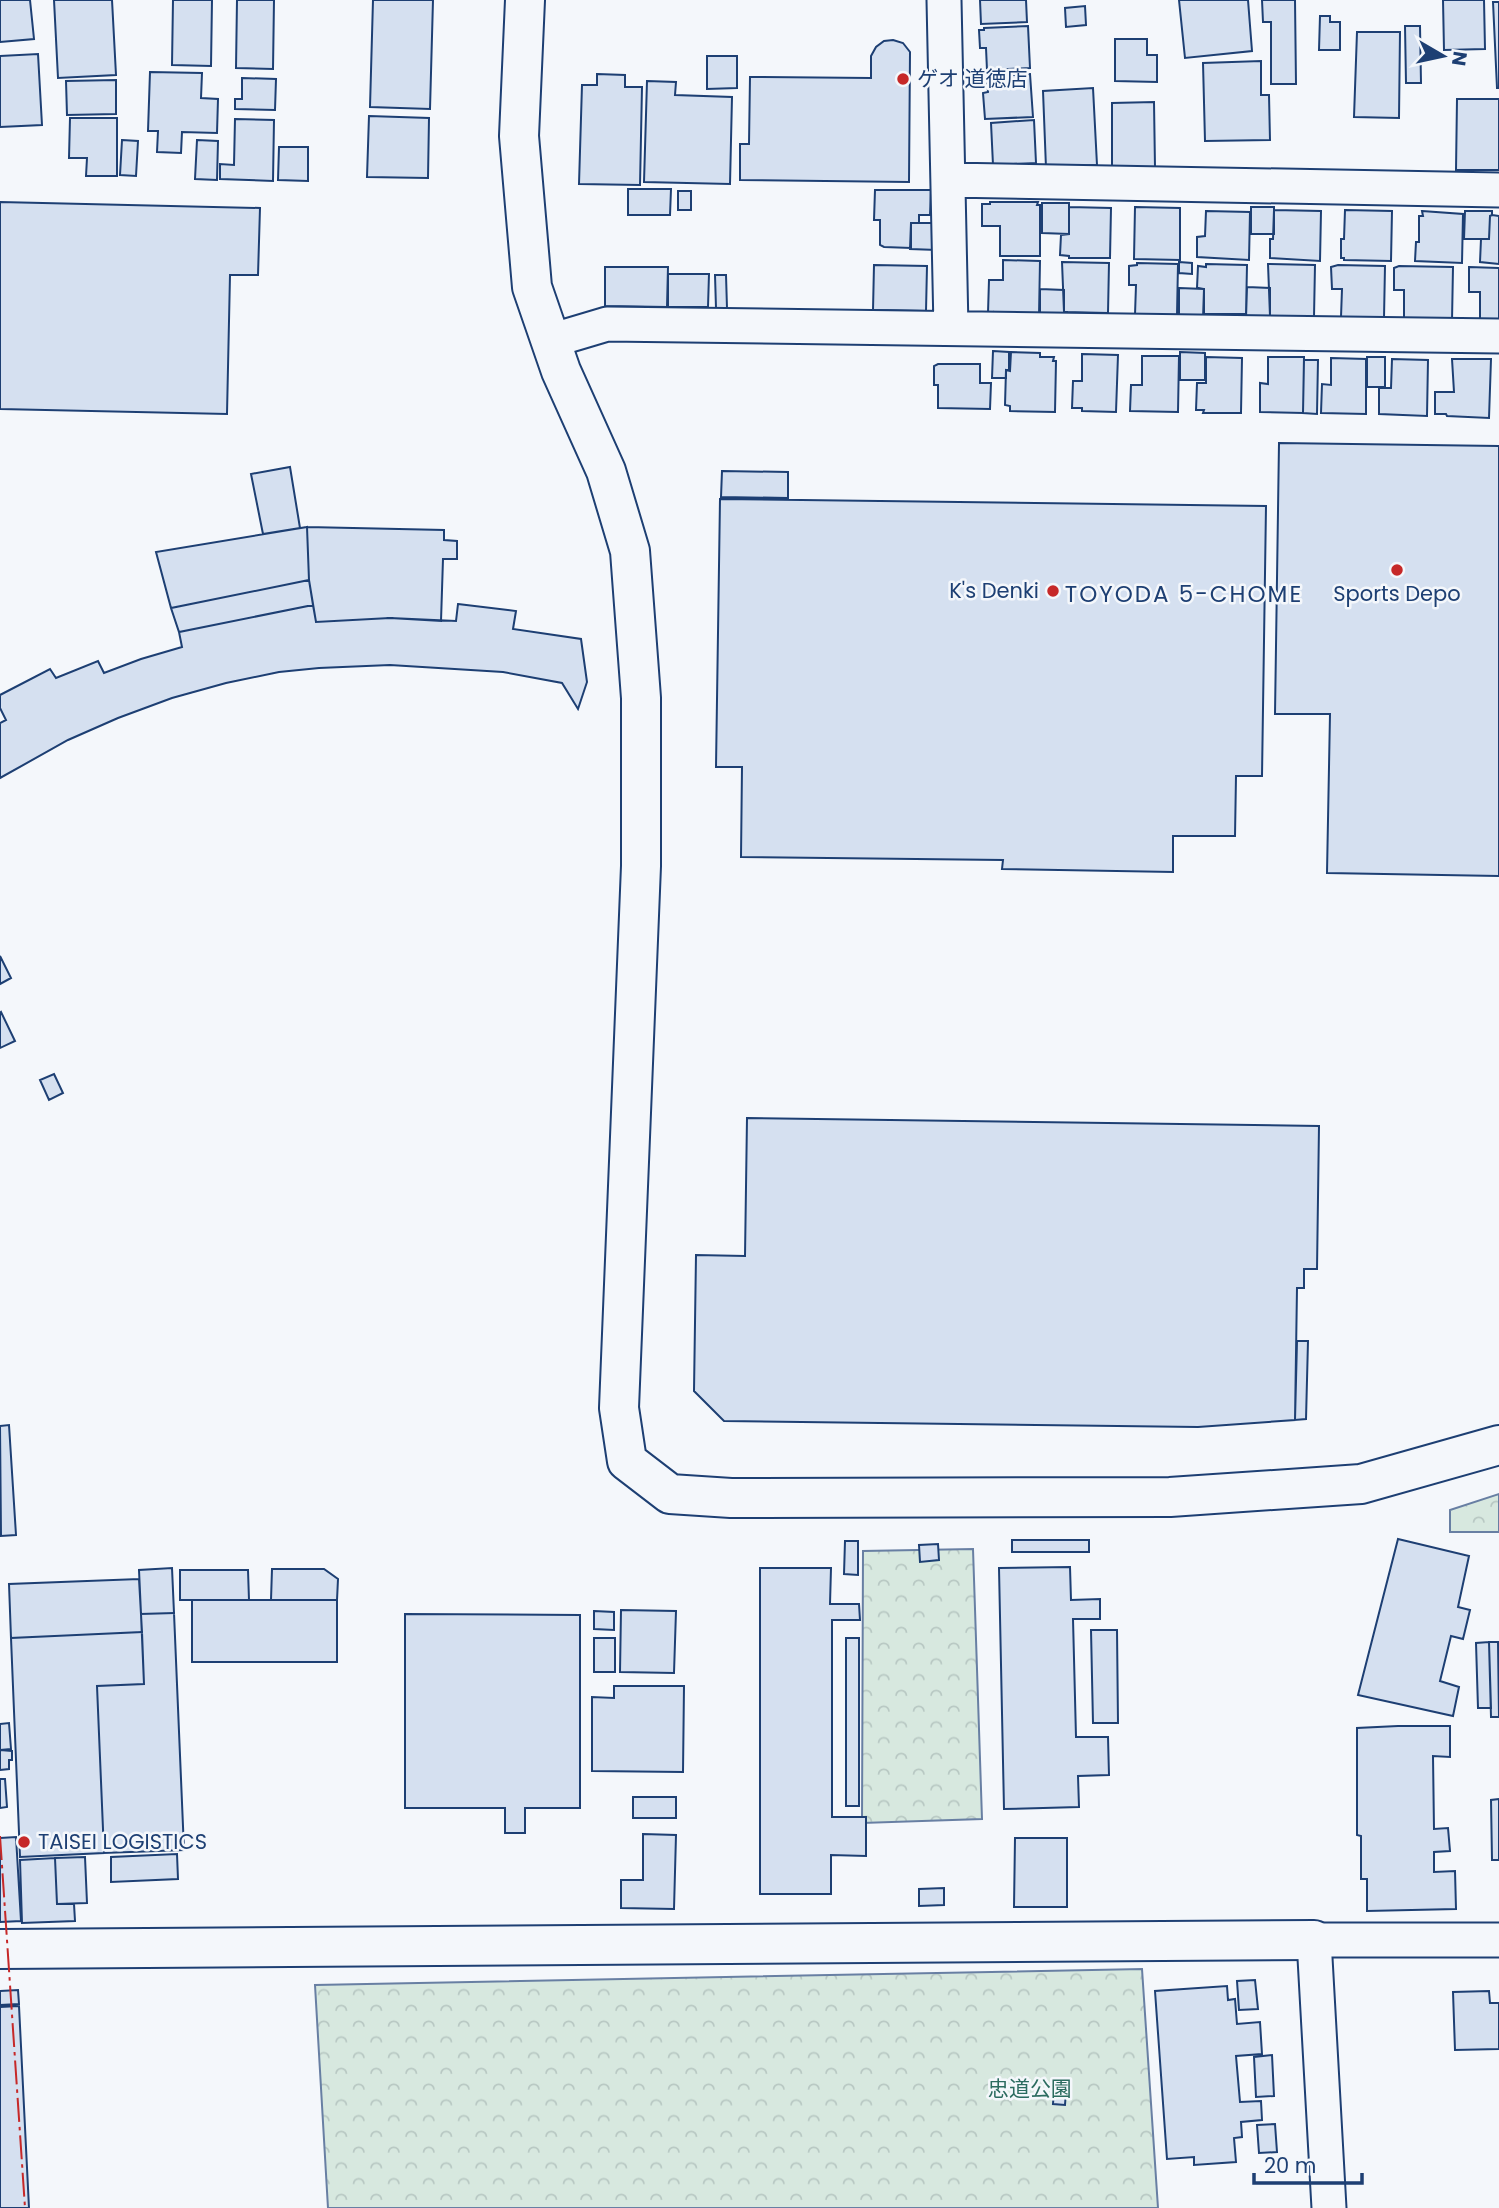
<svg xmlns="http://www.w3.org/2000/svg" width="1499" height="2208" viewBox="0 0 1499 2208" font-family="Poppins,'Noto Sans JP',sans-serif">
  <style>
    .park { fill: url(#park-crowns); stroke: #687fa3; stroke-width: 2 }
    .building { fill: #d5e0f0; stroke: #1d3f73; stroke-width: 2 }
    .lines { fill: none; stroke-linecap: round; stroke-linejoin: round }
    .minor-casing { stroke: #1d3f73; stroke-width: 37 }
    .tertiary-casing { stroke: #1d3f73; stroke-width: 42 }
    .minor { stroke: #f4f7fb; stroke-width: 33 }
    .tertiary { stroke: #f4f7fb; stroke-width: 38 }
    .power { stroke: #c62828; stroke-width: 2; stroke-dasharray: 24 5 3.5 5; stroke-linecap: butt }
    .poi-dot { fill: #c62828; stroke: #f4f7fb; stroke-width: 2.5 }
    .labels { text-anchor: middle; stroke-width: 5; stroke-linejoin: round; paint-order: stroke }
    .poi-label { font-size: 21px; fill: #1d3f73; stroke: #f4f7fb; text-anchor: start }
    .park-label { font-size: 21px; fill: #2c6c60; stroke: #f4f7fb }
    .neighbourhood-label { font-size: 23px; letter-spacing: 2px; fill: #1d3f73; stroke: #f4f7fb }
  </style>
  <defs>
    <pattern id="park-crowns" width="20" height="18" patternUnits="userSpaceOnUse" patternTransform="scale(1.75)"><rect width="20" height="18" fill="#d7e8df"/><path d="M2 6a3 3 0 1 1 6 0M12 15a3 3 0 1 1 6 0" fill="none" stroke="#b8c8c3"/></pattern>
  </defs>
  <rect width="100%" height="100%" fill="#f4f7fb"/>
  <path class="park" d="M1499 1494V1532H1450V1510Z
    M973 1549 982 1819 862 1823 863 1551Z
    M1142 1969 1158 2208H328L315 1985Z"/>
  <path class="building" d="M0 0H30L34 39 0 42Z
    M54 0H112L116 75 58 78Z
    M173 0H212L211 66 172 65Z
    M237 0H274L273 69 236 68Z
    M373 0H433L430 109 370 107Z
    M980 0H1026L1027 22 981 24Z
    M1179 0H1248L1252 51 1185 58Z
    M1262 0H1295L1296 84H1271V22H1263Z
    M1443 0H1484L1485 49 1444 50Z
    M1493 2H1499V88H1497Z
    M1085 6 1086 25 1066 27 1065 8Z
    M1320 16H1330V22H1340V50H1319Z
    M1028 26 1030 68 987 70 986 48H980L979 30H984V28Z
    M1405 26H1420L1421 83H1406Z
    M1357 32H1400L1399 118 1354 117Z
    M1115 39H1147V55H1157V82L1115 81Z
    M893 40 903 43 910 52 909 182 740 180V144H749L750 77 871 78V56L876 47 884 41Z
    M38 54 42 125 0 127V56Z
    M707 56H737V88L707 89Z
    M1261 61V95H1269L1270 140 1205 141 1203 63Z
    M150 72 202 73 201 98 218 99 217 133 182 132 181 153 157 152 158 131H148Z
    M597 74 625 75V87H642L640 185 579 184 582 85H597Z
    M1030 74 1033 117 985 119 983 93 988 92 987 76Z
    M242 78 276 79 275 110 235 109V99H242Z
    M116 80V114L67 115 66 81Z
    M647 81 676 82 675 95 732 97 730 184 644 182Z
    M1093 88 1097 165 1046 168 1043 91Z
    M1457 99H1499V170H1456Z
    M1154 102 1155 168 1112 167V103Z
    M369 116 429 118 428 178 367 177Z
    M70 118H117V176H86L87 158H69Z
    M235 119 274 120 273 181 220 179V164L234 165Z
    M1034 120 1036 163 993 165 991 123Z
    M122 140 138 141 136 176 120 175Z
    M197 140 218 141 217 180 195 179Z
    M279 147H308V181L278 180Z
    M628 189H671L670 215H628Z
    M875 190H931L930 215H919V223H911V248L884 247 880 245V220H874Z
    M678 191H691V210H678Z
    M0 202 260 208 258 275H230L227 414 0 409Z
    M990 202H1038L1037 205H1040V256H1000V226H982V204H990Z
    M1042 203H1069V234L1042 233Z
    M1069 207 1111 208 1110 258H1069V256L1060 255 1061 235 1069 234Z
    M1135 207 1180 208V260L1134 259Z
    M1251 207H1274V234H1251Z
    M1274 210 1321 211 1320 261 1270 258V239H1273Z
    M1345 210 1392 211 1391 261 1344 260V258H1341V239H1344Z
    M1206 211 1250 212 1249 260 1197 257V237L1205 236Z
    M1422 211 1463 214 1462 263 1415 261 1416 242H1419V216H1423Z
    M1465 211H1492V215L1490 216 1489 239H1464Z
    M1492 215 1499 216V264L1480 262 1481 239H1489L1490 216Z
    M911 223H938L937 250 910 249Z
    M1003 260 1040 261 1039 316 993 315V312L988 313 989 280H1003Z
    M1062 262 1109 263 1108 313 1064 312Z
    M1179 262 1192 263V274L1179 273Z
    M1137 263 1178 264 1177 315H1135L1136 285H1129V266L1137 265Z
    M1206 264 1247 265 1246 314H1204V289L1197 288 1198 266 1206 267Z
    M1268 264 1315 265 1314 317 1270 316Z
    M874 265 927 266 926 311 873 310Z
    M1338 265 1385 266 1384 318 1341 317 1342 289H1332L1331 267Z
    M1399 266 1453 267 1452 321 1404 320V290H1394V268Z
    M605 267H668L667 307 605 306Z
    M1469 267 1499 268V319H1480V292H1469Z
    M668 274H709L708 307H668Z
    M715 275H726L727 308H716Z
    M1247 287 1270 288V319L1246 318Z
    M1179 288 1204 289 1203 319 1179 318Z
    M1040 289 1064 290V312H1067V317H1040Z
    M993 351 1009 352V370H1006V378H992Z
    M1011 352 1040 353V357H1054L1053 361H1056L1055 412 1010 411V406L1005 405 1006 370 1010 371Z
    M1180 352 1205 353V380H1180Z
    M1082 354 1118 355 1116 412 1082 411V408H1072L1073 381H1082Z
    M1142 356H1179L1178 412 1130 411 1131 385H1142Z
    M1206 357 1242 358 1241 413H1203L1204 410H1196L1197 383H1206Z
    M1268 357H1304L1303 413 1260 412V383L1268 384Z
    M1367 357H1385V387H1367Z
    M1331 358 1366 359V414L1321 413 1322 384 1331 385Z
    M1392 359 1428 360 1427 416 1379 414V388H1391Z
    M1452 359H1491L1489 418 1447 416 1446 414H1435V392H1454Z
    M1304 360H1318L1317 414 1303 413Z
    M938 364H980V383H991L990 409 938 408V385H934V366Z
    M1279 443 1499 446V876L1327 873 1330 714H1275Z
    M290 467 300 528 263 534 251 474Z
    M722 471 788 472V498L721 497Z
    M720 499 1266 506 1262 776H1236L1235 836H1173V872L1002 869 1003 860 741 857 742 767H716Z
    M307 527 309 580 171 608 156 552Z
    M307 527 444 530V540L457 541V559H443L441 621 390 618 316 622 309 580Z
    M309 580 313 605 179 632 171 608Z
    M458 604 516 611 513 629 581 639 587 682 578 709 562 683 503 672 390 665 319 668 279 672 226 683 172 698 118 718 68 740 0 778V723L6 720 0 708V695L50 669 56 678 98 661 104 673 141 659 182 647 179 632 313 605 316 622 390 618 456 621Z
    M0 956 11 978 0 984Z
    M1 1012 15 1041 0 1048V1013Z
    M54 1074 63 1093 49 1100 40 1080Z
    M747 1118 1319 1126 1317 1269H1304V1288H1297L1295 1420 1198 1427 724 1421 694 1391 696 1255 745 1256Z
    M1297 1341H1308L1306 1419 1295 1420Z
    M9 1425 16 1535 1 1536 0 1426Z
    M1398 1539 1469 1556 1458 1607 1470 1610 1463 1639 1451 1636 1440 1681 1459 1687 1453 1716 1358 1695Z
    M1012 1540H1089V1552H1012Z
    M845 1541H858V1575L844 1574Z
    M938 1544 939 1560 920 1562 919 1545Z
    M1070 1567 1071 1600 1100 1599V1619H1073L1076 1737H1108L1109 1775 1078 1776 1079 1807 1004 1809 999 1568Z
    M172 1568 174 1613 141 1614 139 1570Z
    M760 1568H831L830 1604H859L860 1620H832V1817H866V1856L831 1855V1894H760Z
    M272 1569H324L338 1579 337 1600H271Z
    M180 1570H248L249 1600H180Z
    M139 1579 142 1632 11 1638 9 1584Z
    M192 1600H337V1662H192Z
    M621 1610 676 1611 674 1673 620 1672Z
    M594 1611 614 1612V1630L594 1629Z
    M174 1613 184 1850 104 1853 97 1686 144 1684 141 1614Z
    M405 1614 580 1615V1808H525V1833H505V1808H405Z
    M1091 1630H1117L1118 1723H1093Z
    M142 1632 144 1684 97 1686 104 1853 20 1857 11 1638Z
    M594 1638H615V1672H594Z
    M846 1638H859V1806H846Z
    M1489 1642H1498L1499 1717H1491Z
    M1489 1642 1491 1708H1478L1476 1643Z
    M614 1686H684L683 1772 592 1771V1697L614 1698Z
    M9 1723 11 1749 0 1750V1724Z
    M1398 1726H1450V1757L1433 1756 1434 1829 1448 1828 1450 1851 1434 1852V1872L1455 1871 1456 1909 1367 1911V1879H1361V1836L1357 1835V1728Z
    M0 1750 12 1751V1760H9V1769L0 1770Z
    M0 1779H5L7 1807 0 1808Z
    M633 1797H676V1818H633Z
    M1499 1799V1860H1492L1491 1800Z
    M643 1834 676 1835 674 1909 621 1908V1880H643Z
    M16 1837 21 1921 0 1922V1838Z
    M1015 1838H1067V1907H1014Z
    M177 1854 178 1879 111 1882V1857Z
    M85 1857 87 1903 57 1904 55 1858Z
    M55 1858 57 1904H74L75 1921 22 1923 20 1860Z
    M944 1888V1905L919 1906V1889Z
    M1255 1980 1258 2009 1239 2010 1237 1981Z
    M1227 1986 1228 2000 1235 1999 1237 2024 1260 2022 1262 2054 1236 2056 1240 2102 1261 2101 1262 2120 1241 2122 1242 2137 1234 2138 1236 2162 1194 2165V2157L1167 2159 1155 1991Z
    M18 1990 19 2004 0 2005V1991Z
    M1489 1991 1490 2003H1499V2049L1455 2050 1453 1992Z
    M19 2006 29 2208H0V2007Z
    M1272 2055 1274 2096 1256 2097 1254 2057Z
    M1054 2090 1066 2091 1065 2105 1053 2104Z
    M1275 2124 1277 2152 1259 2153 1257 2125Z"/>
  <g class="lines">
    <g class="minor-casing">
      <path id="minor" d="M944 0 951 328
        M948 180 1499 190
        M550 341 607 324 1499 336
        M1329 2208 1314 1940H1499"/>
    </g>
    <g class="tertiary-casing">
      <path id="tertiary" d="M525 0 519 136 532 287 561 371 606 471 630 551 641 698V866L619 1408 627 1461 670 1494 731 1498 1170 1497 1361 1484 1499 1445
        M0 1949 1314 1940"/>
    </g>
    <use href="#minor" class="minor"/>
    <use href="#tertiary" class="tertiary"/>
    <path class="power" d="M0 1836 25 2208"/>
  </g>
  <g class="poi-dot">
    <circle cx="903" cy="79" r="7"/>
    <circle cx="1397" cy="570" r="7"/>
    <circle cx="1053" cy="591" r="7"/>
    <circle cx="24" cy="1842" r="7"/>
  </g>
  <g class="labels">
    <g class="poi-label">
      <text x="917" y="86">ゲオ 道徳店</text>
      <text x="1039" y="598" text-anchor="end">K's Denki</text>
      <text x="1397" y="601" text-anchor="middle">Sports Depo</text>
      <text x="38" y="1849">TAISEI LOGISTICS</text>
    </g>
    <g class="park-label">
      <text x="1030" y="2096">忠道公園</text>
    </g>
    <g class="neighbourhood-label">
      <text x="1184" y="602">TOYODA 5-CHOME</text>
    </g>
  </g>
  <g transform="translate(1443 56) rotate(99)" stroke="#f4f7fb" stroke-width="5" paint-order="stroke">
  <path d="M0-5L12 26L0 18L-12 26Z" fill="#1d3f73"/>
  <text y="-10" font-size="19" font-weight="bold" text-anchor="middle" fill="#1d3f73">N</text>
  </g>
  <path d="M1254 2173v10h108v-10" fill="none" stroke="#1d3f73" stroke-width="3.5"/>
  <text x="1264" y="2173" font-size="21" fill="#1d3f73" stroke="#f4f7fb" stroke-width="5" paint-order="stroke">20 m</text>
</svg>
